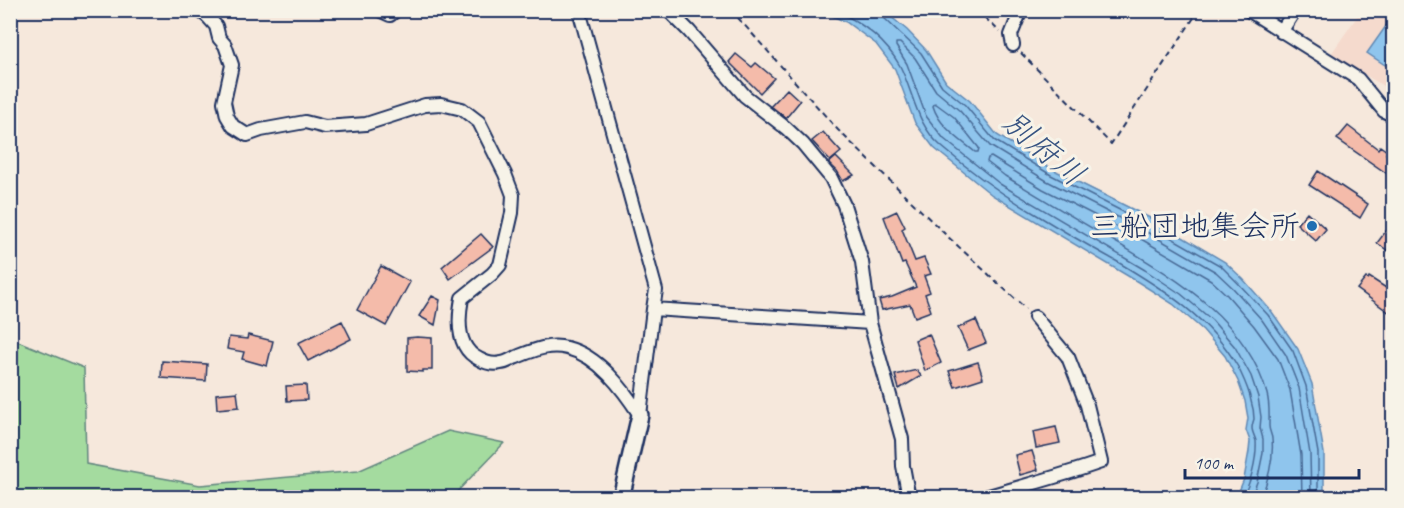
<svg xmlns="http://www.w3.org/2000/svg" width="1404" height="508" viewBox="0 0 1404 508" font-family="Caveat,'Klee One',sans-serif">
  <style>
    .built { fill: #f5dacd }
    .green { fill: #a4db9f; stroke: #60857e; stroke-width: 1.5 }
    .water { fill: #8fc5ed; stroke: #6189b4; stroke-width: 1.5 }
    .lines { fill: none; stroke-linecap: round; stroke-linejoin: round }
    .shore { stroke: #496b97; stroke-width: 1.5 }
    .building { fill: #f4bbaa; stroke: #1b2f5e; stroke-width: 1.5 }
    .minor-casing { stroke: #1b2f5e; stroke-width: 16 }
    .tertiary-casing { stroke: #1b2f5e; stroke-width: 20 }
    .path { stroke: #1b2f5e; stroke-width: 2; stroke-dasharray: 6 4.5; stroke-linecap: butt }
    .minor { stroke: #f7f3e8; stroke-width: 12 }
    .tertiary { stroke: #f7f3e8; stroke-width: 15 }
    .poi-dot { fill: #1f6fb2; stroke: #f7f3e8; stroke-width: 2 }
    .labels { text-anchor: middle; stroke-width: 6; stroke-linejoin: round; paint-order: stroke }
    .poi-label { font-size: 30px; fill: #1b2f5e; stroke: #f7f3e8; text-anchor: end }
    .water-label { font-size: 32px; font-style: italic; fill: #385482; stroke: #f7f3e8 }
  </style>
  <rect width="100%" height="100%" fill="#f6e8dc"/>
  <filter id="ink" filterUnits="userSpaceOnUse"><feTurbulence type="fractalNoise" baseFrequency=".0167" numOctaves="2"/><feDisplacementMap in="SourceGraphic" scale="12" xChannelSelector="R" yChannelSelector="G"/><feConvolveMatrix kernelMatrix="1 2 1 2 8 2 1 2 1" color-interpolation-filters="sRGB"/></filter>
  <g filter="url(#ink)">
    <path class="built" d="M1361 11H1393V92L1331 54Z"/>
    <path class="green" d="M15 340 84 368 86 464 200 485 358 471 448 431 504 443 452 497H11L10 342Z"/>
    <path class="water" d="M821 11H884L907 30 926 50 946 82 970 101 997 135 1054 170 1152 219 1225 262 1243 279 1272 312 1298 349 1312 384 1324 453V497H1233L1239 491 1244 479 1249 451 1250 441 1246 430 1248 418 1245 401 1238 381 1225 356 1203 330 1173 304 1138 282 992 195 934 148 915 123 895 69 876 44 846 22Z
      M1391 19 1393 20V52L1385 65 1367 53Z"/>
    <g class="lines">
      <path class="shore" d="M835 10C861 22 886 41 900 66 914 94 916 124 941 146 971 172 1003 195 1037 215 1063 231 1089 246 1116 261 1163 289 1210 318 1238 367 1243 378 1249 389 1251 401 1253 407 1254 413 1254 419 1253 422 1252 425 1252 428 1252 432 1255 437 1256 441 1257 456 1251 486 1241 498
        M881 10 883 17 921 53 942 86 965 105 994 140 1051 175 1149 225 1221 266 1238 283 1268 315 1293 351 1306 386 1318 453V498
        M935 103 954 117 979 148 978 152H975C959 139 939 126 933 106Z
        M1251 498 1257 482 1263 453V439L1260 428 1261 417 1258 397 1251 376 1235 347 1212 320 1181 294 1145 270 1000 184 944 139 926 116 907 64 896 46V43H900L915 58 936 91 960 111 990 146 1047 181 1145 231 1216 272 1233 288 1262 320 1286 355 1299 388 1310 454 1311 498
        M1261 498C1268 480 1274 458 1272 439 1272 435 1269 431 1269 426 1269 415 1270 405 1267 394 1246 318 1175 278 1112 240 1076 219 1041 198 1005 176L987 162 988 158 991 157 1043 189 1141 239 1211 280 1227 295 1254 326 1278 359 1290 390 1301 455 1302 498"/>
    </g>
    <path class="building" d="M736 54 752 67 756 63 774 78 760 93 729 62Z
      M787 89 800 101 786 118 771 106Z
      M1348 126 1378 149 1380 146 1387 151 1386 154 1394 159V169L1389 175 1337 139Z
      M823 132 841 152 830 161 812 141Z
      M836 157 854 175 843 181 837 171 829 163Z
      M1318 171 1368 204 1360 218 1309 185Z
      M897 211 905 227 902 229 915 261 924 258 931 274 924 276 930 292 925 294 931 311 915 317 910 304 882 310 879 300 892 297 916 287 905 263 902 264 884 217Z
      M1307 212 1326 229 1316 241 1297 224Z
      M1386 231 1394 237V255L1377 243Z
      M481 234 493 247 450 279 442 267Z
      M381 266 410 282 386 326 357 310Z
      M1369 277 1394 293V316L1357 289 1366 278 1368 279Z
      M432 296 440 300 435 325 419 316Z
      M976 320 986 343 968 350 958 328Z
      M342 321 351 339 308 361 298 343Z
      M929 334 941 363 925 371 915 340Z
      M248 335 273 341 267 366 242 359 244 352 227 349 229 337 247 339Z
      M417 337 432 338V370H423V372L407 371V338Z
      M162 361 207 364 206 381 161 378Z
      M978 362 983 378 955 387 949 371Z
      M917 370 921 376 899 389 895 375Z
      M306 385 307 400 287 401 286 386Z
      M237 392 239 407 217 409 216 394Z
      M1056 427 1060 443 1036 448 1033 432Z
      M1032 451 1038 470 1020 475 1015 455Z"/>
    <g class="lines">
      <g class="minor-casing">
        <path id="minor" d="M199 10 208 17 216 26 219 38 225 45 232 65 224 102 227 116 233 126 247 135 261 130 305 122 325 127 366 124 425 105 441 104 462 109 479 122 505 174 513 195 512 213 500 265 492 274 462 298C458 319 456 348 479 359 486 363 493 365 501 363 505 363 510 360 514 358 532 351 548 343 567 348 599 356 623 389 640 415
          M379 10 390 15 396 10
          M579 10 656 290 653 309 640 415
          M668 10 689 31 745 96 786 128 803 144 831 178 844 205 862 262 870 323 902 439 903 466 909 498
          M1248 10 1358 79 1384 111 1394 116
          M1281 32 1295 10
          M1013 45 1011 35 1021 10
          M653 309 870 323
          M982 498C1022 486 1062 476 1101 462L1087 405 1068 357 1035 317"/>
      </g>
      <g class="tertiary-casing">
        <path id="tertiary" d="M621 498 640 415"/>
      </g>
      <path class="path" d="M731 10 838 130 945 234 1026 309
        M977 10 1000 32
        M1021 53 1111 144 1199 10"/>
      <use href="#minor" class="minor"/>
      <use href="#tertiary" class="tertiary"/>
    </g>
  </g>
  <circle class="poi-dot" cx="1312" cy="226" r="6"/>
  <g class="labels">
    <g class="poi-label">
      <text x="1300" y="236">三船団地集会所</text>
    </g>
    <g class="water-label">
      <text transform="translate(1044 148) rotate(40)" y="11">別府川</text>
    </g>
  </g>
  <rect width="1404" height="508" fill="none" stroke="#f7f3e8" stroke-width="36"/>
  <rect x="18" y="18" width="1368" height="472" fill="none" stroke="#1b2f5e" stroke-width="2" filter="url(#ink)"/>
  <path d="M1185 469v9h174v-9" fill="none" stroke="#1b2f5e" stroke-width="3"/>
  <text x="1194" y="469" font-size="18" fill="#1b2f5e" stroke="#f7f3e8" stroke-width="4.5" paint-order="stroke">100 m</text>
</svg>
